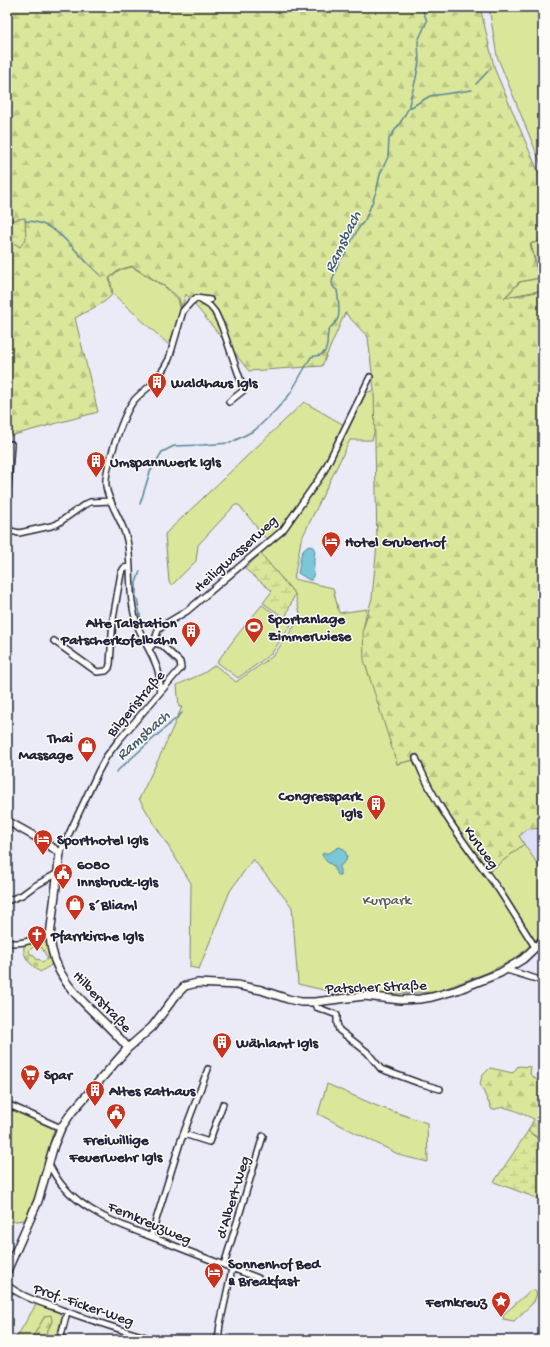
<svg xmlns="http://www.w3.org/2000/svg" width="550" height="1347" viewBox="0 0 550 1347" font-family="'Gochi Hand',sans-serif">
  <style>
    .built { fill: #dddff6 }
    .green { fill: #dae699; stroke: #7e846a }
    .forest { fill: url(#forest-firs); stroke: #7e846a }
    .wetland { fill: url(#wetland-marsh); stroke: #7e846a }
    .cemetery { fill: url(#cemetery-stones); stroke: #7e846a; fill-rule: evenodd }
    .water { fill: #7ac8d7; stroke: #578699 }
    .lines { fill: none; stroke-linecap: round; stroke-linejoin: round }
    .stream { stroke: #578699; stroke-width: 1.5 }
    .minor-casing { stroke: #22223b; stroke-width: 8 }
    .secondary-casing { stroke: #22223b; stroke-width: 10 }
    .minor { stroke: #fdfcf7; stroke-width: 5 }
    .secondary { stroke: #fdfcf7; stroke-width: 7 }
    .labels { text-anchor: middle; stroke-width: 3; stroke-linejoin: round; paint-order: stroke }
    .poi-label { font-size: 15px; font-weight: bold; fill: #22223b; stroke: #fdfcf7; text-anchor: start }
    .street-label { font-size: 15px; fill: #22223b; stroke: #fdfcf7 }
    .park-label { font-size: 15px; fill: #595d57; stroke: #fdfcf7 }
    .water-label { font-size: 16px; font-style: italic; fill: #415c72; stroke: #fdfcf7 }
  </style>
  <defs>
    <pattern id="forest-firs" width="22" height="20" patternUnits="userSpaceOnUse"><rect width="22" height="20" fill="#dae699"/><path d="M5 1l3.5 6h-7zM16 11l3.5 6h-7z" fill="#bbc585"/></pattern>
    <pattern id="wetland-marsh" width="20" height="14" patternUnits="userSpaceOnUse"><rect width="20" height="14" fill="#dae699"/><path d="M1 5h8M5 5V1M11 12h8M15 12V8" fill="none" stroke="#bbc585"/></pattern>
    <pattern id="cemetery-stones" width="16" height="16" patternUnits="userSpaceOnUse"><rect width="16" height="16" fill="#dae699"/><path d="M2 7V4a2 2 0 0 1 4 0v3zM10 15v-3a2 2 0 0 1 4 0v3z" fill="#bbc585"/></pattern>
  </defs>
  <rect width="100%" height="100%" fill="#eaebf6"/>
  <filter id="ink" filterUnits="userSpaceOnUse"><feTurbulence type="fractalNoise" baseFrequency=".025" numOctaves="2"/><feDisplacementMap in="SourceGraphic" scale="8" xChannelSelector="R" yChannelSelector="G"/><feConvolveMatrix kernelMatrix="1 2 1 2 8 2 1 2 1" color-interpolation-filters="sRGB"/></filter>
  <g filter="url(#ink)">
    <path class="built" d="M543 828V872L518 837 528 829Z"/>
    <path class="green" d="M489 7H543V169L497 56Z
      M543 240V290L506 297 520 282 540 278 531 244Z
      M132 267 165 287 178 299 181 311 169 345 113 294 110 278 119 270Z
      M374 390 376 426 372 440H350L301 540 294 579 333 588 339 613 367 609 363 630 397 764 414 760 430 793 489 872 524 844 543 872V933L515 959 486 973 436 992 394 994H341L298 984 292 907 253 859 230 891 199 969 190 967 191 883 139 799 160 756 182 707H179L177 685 204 673 215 665 236 682 273 656 301 617 295 594 260 553 283 535 316 488 331 464 366 393Z
      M304 402 344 425C330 457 314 485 292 513 284 523 277 532 267 540L239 505H235L198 545 196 561 172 585 169 582 165 534Z
      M262 605 291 625 271 654 238 678 217 662 238 634Z
      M327 1084 377 1106 427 1123 428 1162 402 1156 318 1114Z
      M7 1107 54 1129 38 1189 25 1220 7 1222Z
      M38 1301 57 1310 62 1316 56 1340H43L52 1321 45 1316 31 1340H15Z"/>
    <path class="forest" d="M7 7H480L495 70 543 183V240L530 244 539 278 519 282 504 298 543 291V828L528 829 519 836 524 844 489 872 486 870 461 836 414 760 397 764 364 660 363 630 372 598 377 544 374 390 368 337 345 313 322 366 249 371 186 294 181 310 179 298 166 287 132 266 119 270 109 278 112 295 104 302 75 318 98 412 10 436 7 464V238L20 247 25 218 7 221Z
      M518 1066 531 1067 530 1074 543 1085V1139H540L528 1131 534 1119 514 1110 503 1107 492 1110 480 1084 482 1076 490 1068 513 1073Z
      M532 1289 537 1293 534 1302 514 1321 503 1319 504 1314Z
      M51 1315 52 1321 43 1340H31L45 1316Z"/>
    <path class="wetland" d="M25 218 26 239 20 247 7 238V221Z
      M260 553 295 594 285 618 263 603 272 591 245 569Z
      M528 1131 539 1140 543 1139V1192L539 1199 494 1182Z"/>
    <path class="cemetery" d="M43 939 47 942 53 964 40 972C32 965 22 958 24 946L31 942ZM36 944 42 948 48 959 42 962 39 959 37 960 33 954 31 955 29 951Z"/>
    <path class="water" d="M309 546 313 547 315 551C313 561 315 570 312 580H309L298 573C301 563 298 551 309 546Z
      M339 847 344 849 347 856 346 861 340 866V875H337L335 870V867L326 861 322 855 323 853H329Z"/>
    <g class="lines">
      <path class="stream" d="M476 84 491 68
        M408 109 430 96 472 90
        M25 221C51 221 65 239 81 256 87 263 94 269 101 276
        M140 504 150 472 162 452 174 446 203 445 230 443 255 430 275 411 290 394 311 357C314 356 317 356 320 355 330 351 326 340 328 333 329 327 334 325 337 320 341 315 338 297 337 290L334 288 332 283 333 278 339 261 343 257 358 229 365 220 372 203 377 189 380 174 388 157 389 139 402 120 408 109 416 78 419 62 418 41 427 21 424 14 422 7
        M136 594V583L140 571
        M137 598 141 621
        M116 772 182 713
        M7 895 9 896"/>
      <g class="minor-casing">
        <path id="minor" d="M199 299 210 306 215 312 222 327 244 390 229 402
          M7 502 11 444
          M7 530 19 533 51 526 57 524 84 505 90 502 111 501
          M54 641 97 672 106 671 109 668 110 664 113 619 121 573 124 568 129 567
          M149 649 154 643 158 630 167 623 187 611 283 530 323 473 370 377
          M159 693C165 668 144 646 137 624 127 595 133 568 127 540 123 521 108 503 106 486 104 470 123 416 132 403 137 396 144 391 150 386 158 378 164 369 169 359L183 311 190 303 196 298 210 300
          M416 758C435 807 468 848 499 890 511 909 523 928 535 947
          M60 853 98 772 106 757 119 740 181 668 180 662 162 645 154 643
          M7 901 22 895 33 887 56 874
          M7 942C22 946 35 937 50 936
          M507 970 543 981
          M315 1002 316 1007 337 1015V1023L339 1030 367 1052 381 1069 419 1083 440 1089
          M7 1104 61 1128
          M184 1134 209 1142 223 1104
          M49 1164C53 1172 57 1179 62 1185 89 1217 133 1229 170 1244 200 1256 229 1267 258 1278
          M151 1236 180 1143 208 1069
          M224 1265 263 1136
          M7 1285C23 1298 43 1303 62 1310 93 1321 124 1331 156 1340
          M60 1340 67 1312
          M218 1340 220 1324 232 1269"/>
      </g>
      <g class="secondary-casing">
        <path id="secondary" d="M7 821 43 841 60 853 50 936C53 989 98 1010 128 1048
          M7 1271 38 1201 54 1145 61 1128 72 1112 128 1048 152 1027 177 994 185 986 197 983 237 985 261 990 288 999 301 1002H315L364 996 401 1000 420 999 432 997 457 990 500 973 523 959 543 940"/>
      </g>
      <use href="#minor" class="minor"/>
      <use href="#secondary" class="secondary"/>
    </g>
  </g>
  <defs>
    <g id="building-pin" transform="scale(1)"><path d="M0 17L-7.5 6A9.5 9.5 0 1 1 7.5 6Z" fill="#c8321e" stroke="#fdfcf7"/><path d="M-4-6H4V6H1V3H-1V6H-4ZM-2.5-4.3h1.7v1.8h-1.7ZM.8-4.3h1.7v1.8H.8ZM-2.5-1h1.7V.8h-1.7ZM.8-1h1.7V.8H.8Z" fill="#fff"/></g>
    <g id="hotel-pin" transform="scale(1)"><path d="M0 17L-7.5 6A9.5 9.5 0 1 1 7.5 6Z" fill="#c8321e" stroke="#fdfcf7"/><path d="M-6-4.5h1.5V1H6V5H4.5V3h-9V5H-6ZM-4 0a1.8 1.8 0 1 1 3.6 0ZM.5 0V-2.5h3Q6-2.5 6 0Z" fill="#fff"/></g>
    <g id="stadium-pin" transform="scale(1)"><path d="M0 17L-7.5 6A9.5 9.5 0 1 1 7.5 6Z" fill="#c8321e" stroke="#fdfcf7"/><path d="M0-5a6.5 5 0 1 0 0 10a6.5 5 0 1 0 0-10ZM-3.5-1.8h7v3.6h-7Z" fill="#fff"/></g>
    <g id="shop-pin" transform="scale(1)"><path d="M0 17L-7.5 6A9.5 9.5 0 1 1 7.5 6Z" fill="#c8321e" stroke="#fdfcf7"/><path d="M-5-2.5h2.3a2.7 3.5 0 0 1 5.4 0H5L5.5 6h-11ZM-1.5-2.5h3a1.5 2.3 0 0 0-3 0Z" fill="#fff"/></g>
    <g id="civic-pin" transform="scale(1)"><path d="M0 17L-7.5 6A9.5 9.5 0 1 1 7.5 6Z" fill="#c8321e" stroke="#fdfcf7"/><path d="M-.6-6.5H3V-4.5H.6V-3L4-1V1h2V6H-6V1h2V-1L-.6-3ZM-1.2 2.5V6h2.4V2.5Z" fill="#fff"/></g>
    <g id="church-pin" transform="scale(1)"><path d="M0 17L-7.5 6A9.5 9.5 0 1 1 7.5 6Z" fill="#c8321e" stroke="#fdfcf7"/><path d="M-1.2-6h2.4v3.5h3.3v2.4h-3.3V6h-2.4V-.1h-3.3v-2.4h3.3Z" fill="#fff"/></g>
    <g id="supermarket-pin" transform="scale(1)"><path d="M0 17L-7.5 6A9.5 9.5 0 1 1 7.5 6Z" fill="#c8321e" stroke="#fdfcf7"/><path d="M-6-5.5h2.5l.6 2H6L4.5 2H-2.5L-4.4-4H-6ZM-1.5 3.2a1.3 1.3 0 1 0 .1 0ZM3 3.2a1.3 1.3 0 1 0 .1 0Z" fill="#fff"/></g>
    <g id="sight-pin" transform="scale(1)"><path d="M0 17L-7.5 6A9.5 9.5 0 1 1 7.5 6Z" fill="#c8321e" stroke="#fdfcf7"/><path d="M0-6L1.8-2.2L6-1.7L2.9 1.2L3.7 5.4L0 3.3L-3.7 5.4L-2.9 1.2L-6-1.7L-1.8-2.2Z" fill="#fff"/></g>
  </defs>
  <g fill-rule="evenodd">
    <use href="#building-pin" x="157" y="382"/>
    <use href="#building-pin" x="96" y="461"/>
    <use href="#hotel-pin" x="331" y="541"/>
    <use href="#stadium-pin" x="254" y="627"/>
    <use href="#building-pin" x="191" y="631"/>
    <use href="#shop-pin" x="87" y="746"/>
    <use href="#building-pin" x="376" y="804"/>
    <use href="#hotel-pin" x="43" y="839"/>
    <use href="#civic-pin" x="63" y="873"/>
    <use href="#shop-pin" x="75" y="904"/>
    <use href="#church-pin" x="37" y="935"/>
    <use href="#building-pin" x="222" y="1042"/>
    <use href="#supermarket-pin" x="30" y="1074"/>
    <use href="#building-pin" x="95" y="1090"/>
    <use href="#civic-pin" x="116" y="1113"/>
    <use href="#hotel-pin" x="214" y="1272"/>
    <use href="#sight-pin" x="501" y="1301"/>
  </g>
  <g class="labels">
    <g class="poi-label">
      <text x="171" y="387">Waldhaus Igls</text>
      <text x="110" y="466">Umspannwerk Igls</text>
      <text x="345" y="546">Hotel Gruberhof</text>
      <text x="268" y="623">Sportanlage<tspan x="268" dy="17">Zimmerwiese</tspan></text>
      <text x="177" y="627" text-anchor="end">Alte Talstation<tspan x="177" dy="17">Patscherkofelbahn</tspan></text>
      <text x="73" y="742" text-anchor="end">Thai<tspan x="73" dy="17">Massage</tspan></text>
      <text x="362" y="800" text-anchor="end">Congresspark<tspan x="362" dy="17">Igls</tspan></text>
      <text x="57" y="844">Sporthotel Igls</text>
      <text x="77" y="869">6080<tspan x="77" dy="17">Innsbruck-Igls</tspan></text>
      <text x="89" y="909">s´Bliaml</text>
      <text x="51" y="940">Pfarrkirche Igls</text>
      <text x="236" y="1047">Wählamt Igls</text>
      <text x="44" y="1079">Spar</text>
      <text x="109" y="1095">Altes Rathaus</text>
      <text x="116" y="1144" text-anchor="middle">Freiwillige<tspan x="116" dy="17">Feuerwehr Igls</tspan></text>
      <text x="228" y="1268">Sonnenhof Bed<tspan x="228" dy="17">&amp; Breakfast</tspan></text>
      <text x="487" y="1306" text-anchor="end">Fernkreuz</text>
    </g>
    <g class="street-label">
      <text transform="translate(235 553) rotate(-42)" y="5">Heiligwasserweg</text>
      <text transform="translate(135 703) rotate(-50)" y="5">Bilgeristraße</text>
      <text transform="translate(482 847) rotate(54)" y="5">Kurweg</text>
      <text transform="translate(376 986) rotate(-2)" y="5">Patscher Straße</text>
      <text transform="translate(103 1001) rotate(47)" y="5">Hilberstraße</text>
      <text transform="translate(232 1197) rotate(-73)" y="5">d'Albert-Weg</text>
      <text transform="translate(150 1222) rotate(23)" y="5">Fernkreuzweg</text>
      <text transform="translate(84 1304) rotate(19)" y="5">Prof.-Ficker-Weg</text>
    </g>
    <g class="park-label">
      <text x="387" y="904">Kurpark</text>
    </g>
    <g class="water-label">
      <text transform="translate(341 241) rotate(-64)" y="6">Ramsbach</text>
      <text transform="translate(142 734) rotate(-42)" y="6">Ramsbach</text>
    </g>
  </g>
  <rect width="550" height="1347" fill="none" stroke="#fdfcf7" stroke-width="24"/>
  <rect x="12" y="12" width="526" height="1323" fill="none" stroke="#22223b" stroke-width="1.5" filter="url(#ink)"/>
</svg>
